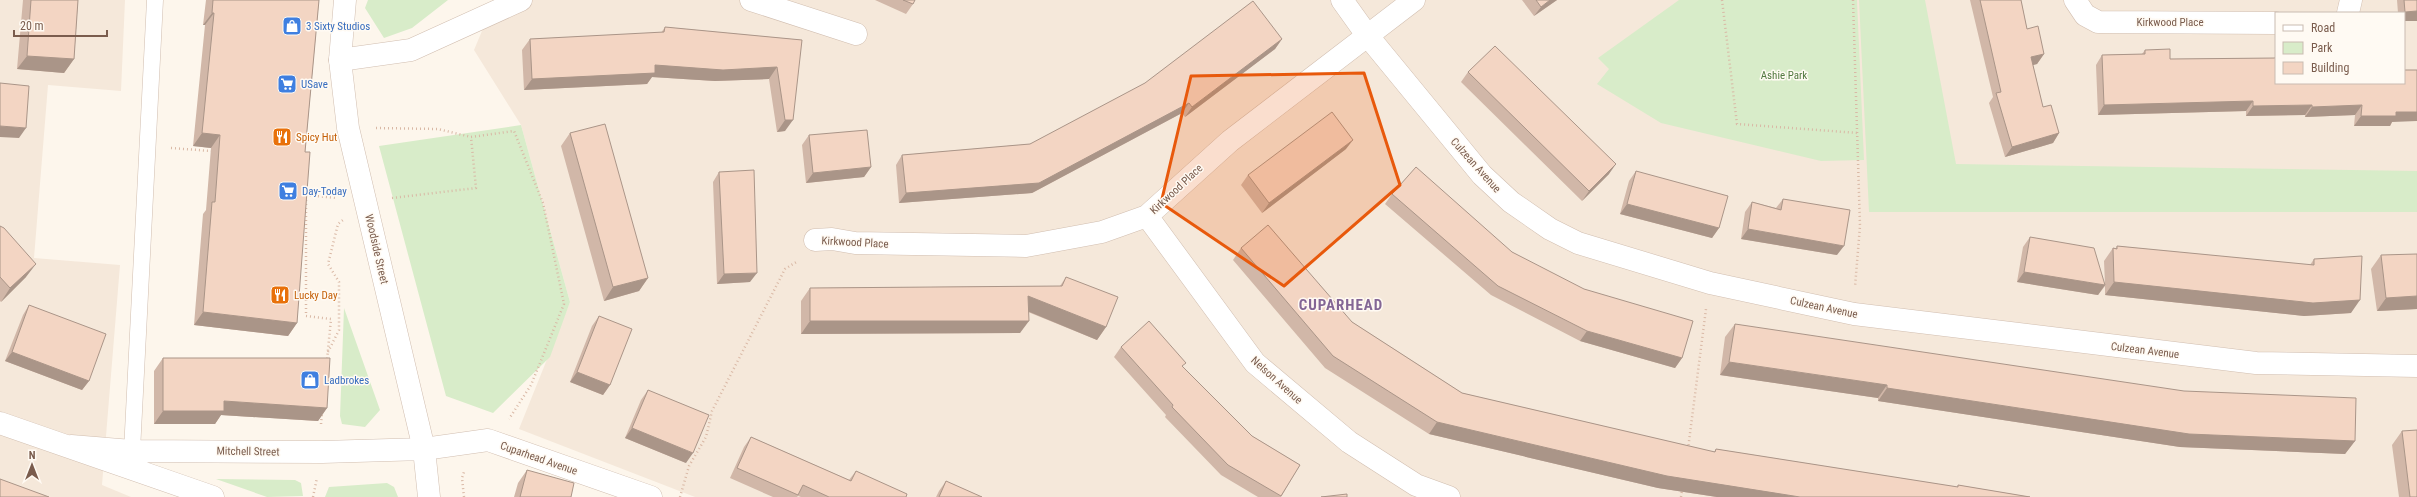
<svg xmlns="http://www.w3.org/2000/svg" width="2417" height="497" viewBox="0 0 2417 497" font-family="'Roboto Condensed',sans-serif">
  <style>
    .residential { fill: #f5e8da; fill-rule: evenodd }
    .green { fill: #d8ecc9 }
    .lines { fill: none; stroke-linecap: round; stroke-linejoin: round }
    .service-casing { stroke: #d1beb0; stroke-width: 17 }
    .minor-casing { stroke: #d1beb0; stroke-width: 23 }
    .tertiary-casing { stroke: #d1beb0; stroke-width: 23 }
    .path { stroke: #d9b8a5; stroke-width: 2.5; stroke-dasharray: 1 3; stroke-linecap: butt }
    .service { stroke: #fff; stroke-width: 16 }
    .minor { stroke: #fff; stroke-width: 22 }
    .tertiary { stroke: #fff; stroke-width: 22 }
    .wall { fill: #d1b7a8 }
    .shaded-wall { fill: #aa9588 }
    .building { fill: #f3d5c3; stroke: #aa9588 }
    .marked { fill: #e8590c; fill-opacity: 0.2; stroke: #e8590c; stroke-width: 3; stroke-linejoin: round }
    .labels { text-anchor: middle; stroke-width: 3; stroke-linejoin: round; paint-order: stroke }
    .street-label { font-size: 11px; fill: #7a5c4d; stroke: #fffaf3 }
    .shop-label { font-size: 11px; fill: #366cbe; stroke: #fffaf3; text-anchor: start }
    .park-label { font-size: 11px; fill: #537a41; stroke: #fffaf3 }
    .food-label { font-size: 11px; fill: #c56008; stroke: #fffaf3; text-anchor: start }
    .district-label { font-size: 15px; font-weight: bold; letter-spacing: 1px; fill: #846695; stroke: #fffaf3 }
  </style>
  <rect width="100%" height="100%" fill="#fdf6ec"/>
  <path class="residential" d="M0 0H125L121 91 48 85 34 258 120 265 102 485 131 497H0Z
    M495 0H2417V497H695L519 429 570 302 521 125 474 50ZM2276 13H2404V83H2276Z"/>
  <path class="green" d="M368 0H448L412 28 384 38 365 8Z
    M1679 0H1857L1864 160 1821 161 1661 123 1597 84 1609 69 1598 58Z
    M1859 0H1925L1956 164 2417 171V212H1869Z
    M521 125 570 302 550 357 493 413 446 396 379 146Z
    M344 308 380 410 365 427 342 424 340 416Z
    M216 479 295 480 301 483 303 496 267 497Z
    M387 483 394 487 398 497H325L329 487Z"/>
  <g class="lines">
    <g class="service-casing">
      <path id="service" d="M132 451 155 0"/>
    </g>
    <g class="minor-casing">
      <path id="minor" d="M751 0 856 34
        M1342 0 1367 35 1482 175 1511 202 1550 229 1578 243 1710 283 1854 314 2256 363 2417 366
        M2075 0 2085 15 2098 22 2276 23
        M2348 13 2351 0
        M340 60 411 50 521 0
        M1147 216 1255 363 1349 442 1416 485 1449 497
        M815 240 832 239 855 243 1026 246 1102 232 1147 216 1230 141 1414 0
        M424 449 488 440 651 497"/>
    </g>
    <g class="tertiary-casing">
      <path id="tertiary" d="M345 0 340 60 348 128 424 449 429 497
        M0 423 213 497
        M71 446 132 451 322 452 424 449"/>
    </g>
    <path class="path" d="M1722 0 1737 124 1858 133
      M1853 0 1860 226 1855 287
      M376 128 438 129 471 137 514 131 543 203 564 304 531 385 509 419
      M171 148 211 151
      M306 195 337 198
      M392 198 476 188 471 137
      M306 200V316L331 319 327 360
      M328 352 339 330V282L328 264 338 224 343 220
      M321 424 322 413
      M1688 449 1706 309
      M313 497 317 478
      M464 497 462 478 464 472
      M680 497 689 466 706 437 712 411 785 269 798 261
      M1681 497 1682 490"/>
    <use href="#service" class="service"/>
    <use href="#minor" class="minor"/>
    <use href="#tertiary" class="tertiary"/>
  </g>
  <path class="wall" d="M23 0H78L74 59 64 73 17 69Z
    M206 0H319L305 152 297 323 288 336 194 325 203 214 206 210 211 148 193 146 205 25H203Z
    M875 0H915L913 4 906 14Z
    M1522 0H1557L1534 16Z
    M1970 0H2021L2027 29 2044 54 2037 64 2033 65 2043 107 2059 133 2053 143 2005 157 1989 103 1993 97Z
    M2397 0H2417V21H2404V13H2398Z
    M665 27 802 40 785 131 777 132 769 79 715 81 652 77 647 84 524 90 522 50 530 39 661 33Z
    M1282 39 1275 49 1185 117 1182 113 1032 193 899 203 896 165 902 155 1030 144Z
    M2145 50 2170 59 2274 58 2276 56V83H2404L2392 122 2390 126H2354L2355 115 2305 117V115L2246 116V111L2098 115 2096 65 2102 55 2142 54Z
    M1468 72 1609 174 1582 201 1461 82Z
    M570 133 648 278 639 291 604 301 561 146Z
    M809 135 871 167 864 177 806 183 802 145Z
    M1346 149 1262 213 1241 185 1248 175Z
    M1636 171 1719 228 1712 238 1620 214 1629 181Z
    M719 172 750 282 717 284 713 182Z
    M1392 194 1512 252 1682 358 1675 368 1580 341 1491 295 1385 204Z
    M1783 199 1837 255 1741 239 1745 212 1752 202 1776 208Z
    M0 226 26 277 1 302 0 301Z
    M2030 237 2105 284 2104 261 2113 248H2116L2117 246 2310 265 2314 259 2351 313 2304 316 2105 295V286L2098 295 2017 282 2023 247Z
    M1241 248 1352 322 1462 393 1714 452 1716 449 1957 487 1958 485 2030 497H1717L1658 488 1429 434 1325 368 1233 260Z
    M2381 255 2417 309 2377 311 2371 269Z
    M1066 277 1106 327 1097 340 1028 312 1020 333 801 334V301L810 288 1060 286Z
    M29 305 89 381 82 390 5 361 23 315Z
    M599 316 610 385 603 395 570 382 592 326Z
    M1735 324 2355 441 2345 454 2180 447 1878 401V398L1720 375 1725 337Z
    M1121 347 1183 367 1252 436 1300 465 1281 497H1258L1221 475 1165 417 1166 415 1114 357Z
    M163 358 327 408 318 421 221 415 215 424H154V371Z
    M648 390 686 463 625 438 641 400Z
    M2402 431 2417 497H2399L2392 445Z
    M751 437 849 480 856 471 906 497H801L798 496 797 497H773L730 478 744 447Z
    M527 470 571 497H514L518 483Z
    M946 481 982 497H936L939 491Z"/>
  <path class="shaded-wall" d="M1550 0H1557L1534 16 1541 7Z
    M2417 11V21H2404V13L2405 12Z
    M212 13H214L205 25H203Z
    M1282 39 1275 49 1185 117 1192 107Z
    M2044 54 2037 64 2024 67 2031 57Z
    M27 56 74 59 64 73 17 69Z
    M655 65 777 67 769 79 715 81 652 77 647 84 524 90 532 79Z
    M2253 101 2246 111 2098 115 2104 105Z
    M1189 103 1182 113 1032 193 899 203 906 193Z
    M2312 105 2305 115 2246 116 2253 106Z
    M2362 105 2355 115 2305 117 2312 107Z
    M2396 112H2417V121L2392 122 2390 126H2354L2361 116Z
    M785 120H793L785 131 777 132Z
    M0 126 26 128 19 138 0 137Z
    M202 133 220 135 211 148 193 146Z
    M2059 133 2053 143 2005 157 2012 147Z
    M1353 140 1346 149 1262 213 1269 203Z
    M1616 164 1609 174 1582 201 1589 191Z
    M871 167 864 177 806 183 813 173Z
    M1627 204 1719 228 1712 238 1620 214Z
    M1748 229 1844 246 1837 255 1741 239Z
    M36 264 26 277 1 302 10 288Z
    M2024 272 2105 285 2098 295 2017 282Z
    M757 273 750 282 717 284 724 274Z
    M648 278 639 291 604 301 613 287Z
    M2114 282 2360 300 2351 313 2304 316 2105 295Z
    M1028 296 1106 327 1097 340 1020 308Z
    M2417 296V309L2377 311 2386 298Z
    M203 312 297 323 288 336 194 325Z
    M810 321H1029L1020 333 801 334Z
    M1587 331 1682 358 1675 368 1580 341Z
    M12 352 89 381 82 390 5 361Z
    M1729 362 1887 385 1878 398 1720 375Z
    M577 372 610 385 603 395 570 382Z
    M1887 388 2355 441 2345 454 2180 447 1878 401Z
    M224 401 327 408 318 421 221 415 215 424H154L163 411Z
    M1437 422 1800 497H1717L1658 488 1429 434Z
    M632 428 693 453 686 463 625 438Z"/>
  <path class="building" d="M31 0H78L74 59 27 56Z
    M213 0H319L305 152H310L297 323 203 312 212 202H215L220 135 202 133 214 13H212Z
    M903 0H915L913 4Z
    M1536 0H1550L1541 7Z
    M1980 0H2021L2027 29 2038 26 2044 54 2031 57 2043 107 2051 105 2059 133 2012 147 1996 93 2001 92Z
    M2404 0H2417V11L2405 12Z
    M1253 1 1282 39 1192 107 1189 103 1039 183 906 193 902 155 1030 144 1145 83Z
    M665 27 802 40 793 120H785L777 67 723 70 655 65V73L532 79 530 39 664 32Z
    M1495 46 1616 164 1589 191 1468 72Z
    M2170 49V59L2276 58V83H2404V70H2417V112H2396V116H2361L2362 105 2312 107V105L2253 106V101L2104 105 2102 55 2145 54V50Z
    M0 83 29 86 26 128 0 126Z
    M1332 112 1353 140 1269 203 1248 175Z
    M605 124 648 278 613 287 570 133Z
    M867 130 871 167 813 173 809 135Z
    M1416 167 1512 252 1584 289 1693 321 1682 358 1587 331 1498 286 1392 194Z
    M754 170 757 273 724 274 719 172Z
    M1636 171 1728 196 1719 228 1627 204Z
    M1783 199 1850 210 1844 246 1748 229 1752 202 1781 210Z
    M1268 225 1352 322 1462 393 1715 452 1716 449 1958 487V485L2030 497H1800L1667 476 1437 422 1333 356 1241 248Z
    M0 226 4 228 36 264 10 288 0 277Z
    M2030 237 2094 248 2105 285 2024 272Z
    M2117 246 2314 265V259L2362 256 2360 300 2313 303 2114 282 2113 248 2117 249Z
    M2417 254V296L2386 298 2381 255Z
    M1066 277 1118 297 1106 327 1028 296 1029 321H810V288L1062 286Z
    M29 305 106 334 89 381 12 352Z
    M599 316 632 329 610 385 577 372Z
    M1149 321 1186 363 1182 366 1252 436 1300 465 1281 496 1228 465 1172 407 1173 405 1121 347Z
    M1735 324 2184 391 2356 398 2355 441 2189 434 1887 388V385L1729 362Z
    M163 358H330L327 408 224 401V411H163Z
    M648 390 709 415 693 453 632 428Z
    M2417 430V497H2410L2402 431Z
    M751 437 851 481 856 471 907 494 906 497H829L803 485 798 495 737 468Z
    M527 470 574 483 571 497H520Z
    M0 479 49 497H0Z
    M946 481 982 497H939Z
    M1347 494V497H1321Z"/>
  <path class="marked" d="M1364 73 1400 185 1284 286 1161 203 1191 76Z"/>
  <defs>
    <g id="shop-square" transform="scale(1)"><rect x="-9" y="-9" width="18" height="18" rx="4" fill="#3f7fe0" stroke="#fffaf3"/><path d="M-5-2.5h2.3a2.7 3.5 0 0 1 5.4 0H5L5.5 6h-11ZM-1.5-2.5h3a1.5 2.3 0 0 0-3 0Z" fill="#fff"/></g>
    <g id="supermarket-square" transform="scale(1)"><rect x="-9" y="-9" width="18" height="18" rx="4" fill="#3f7fe0" stroke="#fffaf3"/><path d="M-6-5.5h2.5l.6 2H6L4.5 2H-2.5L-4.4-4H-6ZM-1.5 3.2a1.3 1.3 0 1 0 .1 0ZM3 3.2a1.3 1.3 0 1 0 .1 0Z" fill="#fff"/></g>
    <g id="restaurant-square" transform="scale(1)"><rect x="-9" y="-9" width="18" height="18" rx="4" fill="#e8710a" stroke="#fffaf3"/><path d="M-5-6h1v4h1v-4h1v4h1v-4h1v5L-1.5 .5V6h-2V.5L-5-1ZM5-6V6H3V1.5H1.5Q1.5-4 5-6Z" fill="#fff"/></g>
  </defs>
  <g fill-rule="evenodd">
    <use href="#shop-square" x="292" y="26"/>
    <use href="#supermarket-square" x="287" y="84"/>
    <use href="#restaurant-square" x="282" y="137"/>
    <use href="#supermarket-square" x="288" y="191"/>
    <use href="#restaurant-square" x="280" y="295"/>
    <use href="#shop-square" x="310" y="380"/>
  </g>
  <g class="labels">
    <g class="street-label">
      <text x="2170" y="26">Kirkwood Place</text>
      <text transform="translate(1476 165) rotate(48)" y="4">Culzean Avenue</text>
      <text transform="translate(1176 189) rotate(-43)" y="4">Kirkwood Place</text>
      <text transform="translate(855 242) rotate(3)" y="4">Kirkwood Place</text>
      <text transform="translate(377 249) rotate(77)" y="4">Woodside Street</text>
      <text transform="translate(1824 307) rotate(12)" y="4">Culzean Avenue</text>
      <text transform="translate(2145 350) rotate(7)" y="4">Culzean Avenue</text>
      <text transform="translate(1277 380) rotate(42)" y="4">Nelson Avenue</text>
      <text transform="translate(248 451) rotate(1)" y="4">Mitchell Street</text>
      <text transform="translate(539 458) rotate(19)" y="4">Cuparhead Avenue</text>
    </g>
    <g class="shop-label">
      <text x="306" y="30">3 Sixty Studios</text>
      <text x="301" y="88">USave</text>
      <text x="302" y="195">Day-Today</text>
      <text x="324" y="384">Ladbrokes</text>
    </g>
    <g class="park-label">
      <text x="1784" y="79">Ashie Park</text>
    </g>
    <g class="food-label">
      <text x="296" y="141">Spicy Hut</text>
      <text x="294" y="299">Lucky Day</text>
    </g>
    <g class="district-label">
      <text x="1341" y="310">CUPARHEAD</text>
    </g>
  </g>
  <rect x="2275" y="12" width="130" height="72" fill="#fffaf3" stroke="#cabbb1"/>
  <rect x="2283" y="25" width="20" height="6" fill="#ffffff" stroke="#cabbb1"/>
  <text x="2311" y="32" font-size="12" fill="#7a5c4d">Road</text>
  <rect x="2283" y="42" width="20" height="12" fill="#d8ecc9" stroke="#cabbb1"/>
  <text x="2311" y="52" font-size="12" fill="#7a5c4d">Park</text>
  <rect x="2283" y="62" width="20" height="12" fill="#f3d5c3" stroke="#cabbb1"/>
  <text x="2311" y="72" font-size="12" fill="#7a5c4d">Building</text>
  <g transform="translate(32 465)" stroke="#fffaf3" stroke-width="3" paint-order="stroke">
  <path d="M0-3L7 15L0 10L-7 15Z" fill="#7a5c4d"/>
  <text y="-6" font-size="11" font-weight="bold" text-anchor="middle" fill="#7a5c4d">N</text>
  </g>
  <path d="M14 30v6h93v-6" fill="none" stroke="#7a5c4d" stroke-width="2"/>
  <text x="20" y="30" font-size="12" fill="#7a5c4d" stroke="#fffaf3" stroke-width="3" paint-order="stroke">20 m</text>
</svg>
